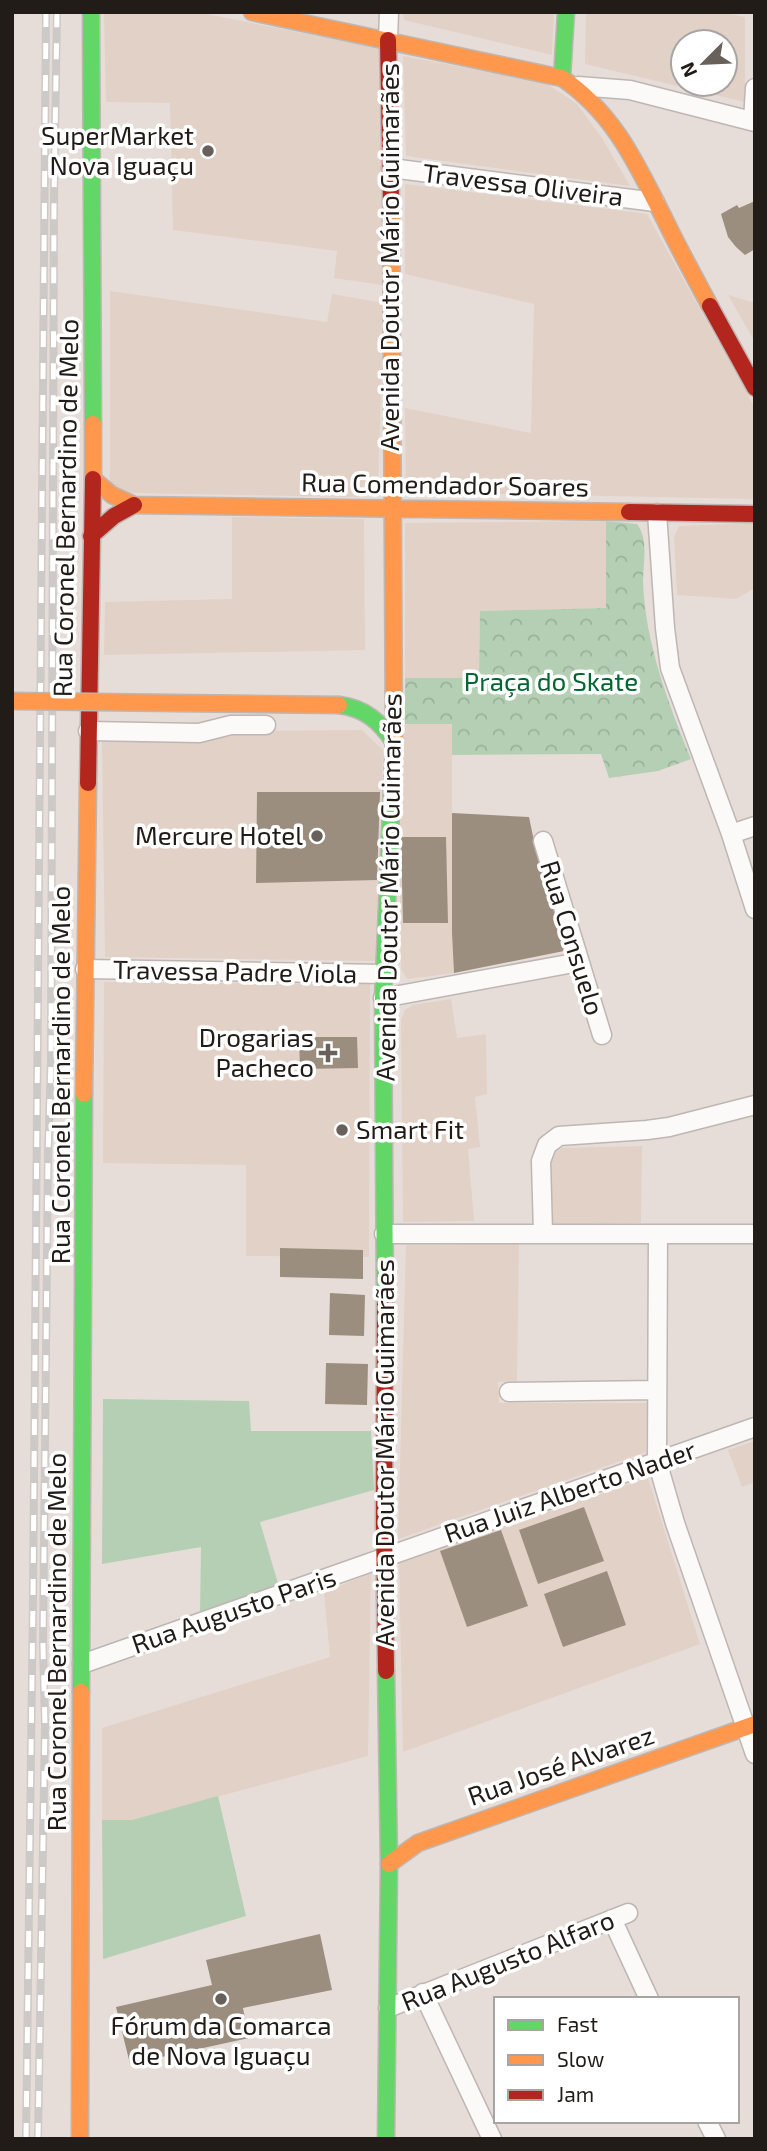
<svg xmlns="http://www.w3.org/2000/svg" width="767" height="2151" viewBox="0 0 767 2151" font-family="'Exo 2',sans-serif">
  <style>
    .built { fill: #e2d1c7; fill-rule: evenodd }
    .grass { fill: #b5cfb5 }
    .park { fill: url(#park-crowns) }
    .building { fill: #9b8e7f }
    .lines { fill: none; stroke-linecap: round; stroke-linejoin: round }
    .street-casing { stroke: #beb6b3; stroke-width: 21 }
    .fast-casing { stroke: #beb6b3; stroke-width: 19 }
    .slow-casing { stroke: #beb6b3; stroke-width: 19 }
    .jam-casing { stroke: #beb6b3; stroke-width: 19 }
    .street { stroke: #fbfaf9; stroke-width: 18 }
    .fast { stroke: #63d668; stroke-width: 16 }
    .slow { stroke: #ff974d; stroke-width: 16 }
    .jam { stroke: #b3261e; stroke-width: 16 }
    .rail-casing { stroke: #ccc9c7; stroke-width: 8 }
    .rail { stroke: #fff; stroke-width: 5; stroke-dasharray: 16; stroke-linecap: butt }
    .slow-bridge-casing { stroke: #beb6b3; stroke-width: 19; stroke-linecap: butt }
    .slow-bridge { stroke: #ff974d; stroke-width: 16 }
    .poi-dot { fill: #67605b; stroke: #fff; stroke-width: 2.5 }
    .labels { text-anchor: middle; stroke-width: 7; stroke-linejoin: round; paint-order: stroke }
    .poi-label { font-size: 26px; fill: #221c18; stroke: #fff; text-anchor: end }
    .street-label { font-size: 26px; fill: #221c18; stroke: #fff }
    .park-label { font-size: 26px; fill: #006731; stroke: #fff }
  </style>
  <defs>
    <pattern id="park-crowns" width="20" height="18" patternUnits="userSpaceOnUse" patternTransform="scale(1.75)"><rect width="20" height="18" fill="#b5cfb5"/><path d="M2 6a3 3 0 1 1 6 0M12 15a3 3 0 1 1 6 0" fill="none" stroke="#9bb19b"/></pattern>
  </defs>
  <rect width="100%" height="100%" fill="#e7ddd8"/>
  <path class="built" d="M104 12H196L379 48 382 285 334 278 337 251 173 230 170 103 106 102Z
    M403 12H554L552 55 404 20Z
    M586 12H720L745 17V102L585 64ZM683 42H725V84H683Z
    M403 56 546 83 577 104 602 138 630 186 406 156Z
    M405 184 647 214 755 408V499L406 492 405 408 531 433 534 304 405 274Z
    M110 291 327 322 332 294 384 303 378 484 372 494 362 497 131 493 110 487Z
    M728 295 755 303V342Z
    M232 517 364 519 365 650 104 655 105 602 232 599Z
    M606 521 607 608 480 611 479 678H405V523Z
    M755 523V588L736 599 677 595 674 537 679 526Z
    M452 723V933L454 973 407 979 401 969 399 828 405 724Z
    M362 730 383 750 375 961 105 957 102 742 224 738 249 731Z
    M104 982 370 984 369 1257 246 1256V1165L103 1163Z
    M451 999 457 1038 486 1034 487 1094 475 1097 480 1147 468 1149 474 1221 403 1222 401 1020 405 1010 413 1005Z
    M642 1146 641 1223 551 1225V1156L562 1148Z
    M519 1243 517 1381 498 1382 499 1403H647L646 1452 398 1539 406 1245Z
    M755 1441V1482L742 1487 728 1450Z
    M648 1478 700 1644 403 1752 399 1562Z
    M371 1573 368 1756 132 1820H102V1728L330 1657 324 1592Z"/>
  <path class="grass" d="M103 1399 249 1401 251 1431H371L374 1490 260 1522 279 1587 200 1612 201 1547 102 1564Z
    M218 1796 246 1916 103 1959 102 1820H132Z"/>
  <path class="park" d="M606 521 637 524C649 540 643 562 643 581 645 642 668 703 691 759L658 771 609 778 601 754 452 755V724H405V678H479L480 611 606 608Z"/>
  <path class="building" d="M755 201V249L745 255 736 247 728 237 721 214 737 205 739 208Z
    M257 792H380L377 880 256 883Z
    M452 813 529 817 534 841 569 950 454 973 452 933Z
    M401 837H446L448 923H403Z
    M299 1037H357L358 1068 300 1069Z
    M280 1248 363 1250V1279L280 1277Z
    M330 1293 365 1295 364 1336 329 1335Z
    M326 1363 368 1364 367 1405 325 1404Z
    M584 1507 604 1561 538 1584 519 1530Z
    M501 1530 528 1606 467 1627 440 1551Z
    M607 1571 626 1625 563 1647 544 1594Z
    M320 1934 332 1990 243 2008 249 2038 130 2064 116 2007 212 1985 206 1960Z"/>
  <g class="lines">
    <g class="street-casing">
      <path id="street" d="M388 40 389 12
        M578 86 630 90 755 122
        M753 121 755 88
        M391 168 655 202
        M657 513 665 628 670 668 731 834 755 909
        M88 731 199 733 231 725H266
        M731 834 755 826
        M543 841 602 1035
        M85 969 384 974
        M383 998 579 962
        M543 1233 541 1161 547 1145 559 1136 647 1130 669 1127 755 1105
        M384 1234H755
        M658 1234 657 1461 675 1523 755 1754
        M509 1392 657 1390
        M82 1664 755 1427
        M612 1919 649 1999
        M423 1993 492 2139
        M388 2008 628 1913
        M707 2121 716 2139"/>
    </g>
    <g class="fast-casing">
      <path id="fast" d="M91 12 93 424
        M562 78 566 12
        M339 705C365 708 380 722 394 742
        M385 1300 383 998 394 739
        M81 1692 84 1094
        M386 2139 389 1864 386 1671"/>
    </g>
    <g class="slow-casing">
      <path id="slow" d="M252 12 562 78C615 114 637 165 665 220 679 249 695 278 710 306
        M391 203 394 739
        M93 424V479L112 495 134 505 629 512
        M84 1094 88 783
        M389 1864 418 1843 755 1724
        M80 2139 81 1692"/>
    </g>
    <g class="jam-casing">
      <path id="jam" d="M388 40 391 203
        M710 306 755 388
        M629 512 755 514
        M91 536 114 516 134 505
        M88 783 93 479
        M385 1300 384 1524 386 1671"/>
    </g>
    <use href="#street" class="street"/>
    <use href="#fast" class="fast"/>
    <use href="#slow" class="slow"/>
    <use href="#jam" class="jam"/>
    <g class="rail-casing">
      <path id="rail" d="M26 2139 33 1599 46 12
        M38 2139 45 1725 43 1646 48 1156 51 1061 54 200 57 12"/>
    </g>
    <use href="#rail" class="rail"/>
    <g class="slow-bridge-casing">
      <path id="slow-bridge" d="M12 701 339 705"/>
    </g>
    <use href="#slow-bridge" class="slow-bridge"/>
  </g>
  <g class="poi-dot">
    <circle cx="208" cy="151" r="7"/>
    <circle cx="317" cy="836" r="7"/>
    <path d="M324.5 1042.5h7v7h7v7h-7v7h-7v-7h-7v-7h7z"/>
    <circle cx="342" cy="1130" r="7"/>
    <circle cx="221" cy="1999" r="7"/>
  </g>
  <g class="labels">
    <g class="poi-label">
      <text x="194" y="145">SuperMarket<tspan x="194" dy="30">Nova Iguaçu</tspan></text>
      <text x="303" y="845">Mercure Hotel</text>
      <text x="314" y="1047">Drogarias<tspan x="314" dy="30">Pacheco</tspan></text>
      <text x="356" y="1139" text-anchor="start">Smart Fit</text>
      <text x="221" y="2035" text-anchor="middle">Fórum da Comarca<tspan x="221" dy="30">de Nova Iguaçu</tspan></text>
    </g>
    <g class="street-label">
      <text transform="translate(523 185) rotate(7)" y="9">Travessa Oliveira</text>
      <text transform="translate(390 257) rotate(-90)" y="9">Avenida Doutor Mário Guimarães</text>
      <text transform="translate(445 485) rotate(1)" y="9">Rua Comendador Soares</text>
      <text transform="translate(66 508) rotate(-89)" y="9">Rua Coronel Bernardino de Melo</text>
      <text transform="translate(389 887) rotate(-89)" y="9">Avenida Doutor Mário Guimarães</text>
      <text transform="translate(572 938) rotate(73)" y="9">Rua Consuelo</text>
      <text transform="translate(235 972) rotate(1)" y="9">Travessa Padre Viola</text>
      <text transform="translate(61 1075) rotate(-90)" y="9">Rua Coronel Bernardino de Melo</text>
      <text transform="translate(385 1453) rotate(-90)" y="9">Avenida Doutor Mário Guimarães</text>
      <text transform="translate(570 1492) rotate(-19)" y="9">Rua Juiz Alberto Nader</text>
      <text transform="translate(234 1611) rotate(-19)" y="9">Rua Augusto Paris</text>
      <text transform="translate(57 1642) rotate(-90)" y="9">Rua Coronel Bernardino de Melo</text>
      <text transform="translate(561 1766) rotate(-19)" y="9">Rua José Alvarez</text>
      <text transform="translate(508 1961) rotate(-22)" y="9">Rua Augusto Alfaro</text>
    </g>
    <g class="park-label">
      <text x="551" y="691">Praça do Skate</text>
    </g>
  </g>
  <rect width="767" height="2151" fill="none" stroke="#221c18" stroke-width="28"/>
  <rect x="494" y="1997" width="245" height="126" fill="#ffffff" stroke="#a7a4a3" stroke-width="2"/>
  <rect x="508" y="2020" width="35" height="10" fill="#63d668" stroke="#a7a4a3" stroke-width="2"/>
  <text x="557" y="2032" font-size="21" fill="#221c18">Fast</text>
  <rect x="508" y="2055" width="35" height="10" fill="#ff974d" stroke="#a7a4a3" stroke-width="2"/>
  <text x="557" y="2067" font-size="21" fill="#221c18">Slow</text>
  <rect x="508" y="2090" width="35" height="10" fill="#b3261e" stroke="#a7a4a3" stroke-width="2"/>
  <text x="557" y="2102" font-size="21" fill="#221c18">Jam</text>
  <g transform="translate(704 63) rotate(246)"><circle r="33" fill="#ffffff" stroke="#a7a4a3" stroke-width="2"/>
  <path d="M0-5L12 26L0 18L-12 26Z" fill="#67605b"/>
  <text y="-10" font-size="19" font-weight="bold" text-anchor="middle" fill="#221c18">N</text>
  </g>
</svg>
